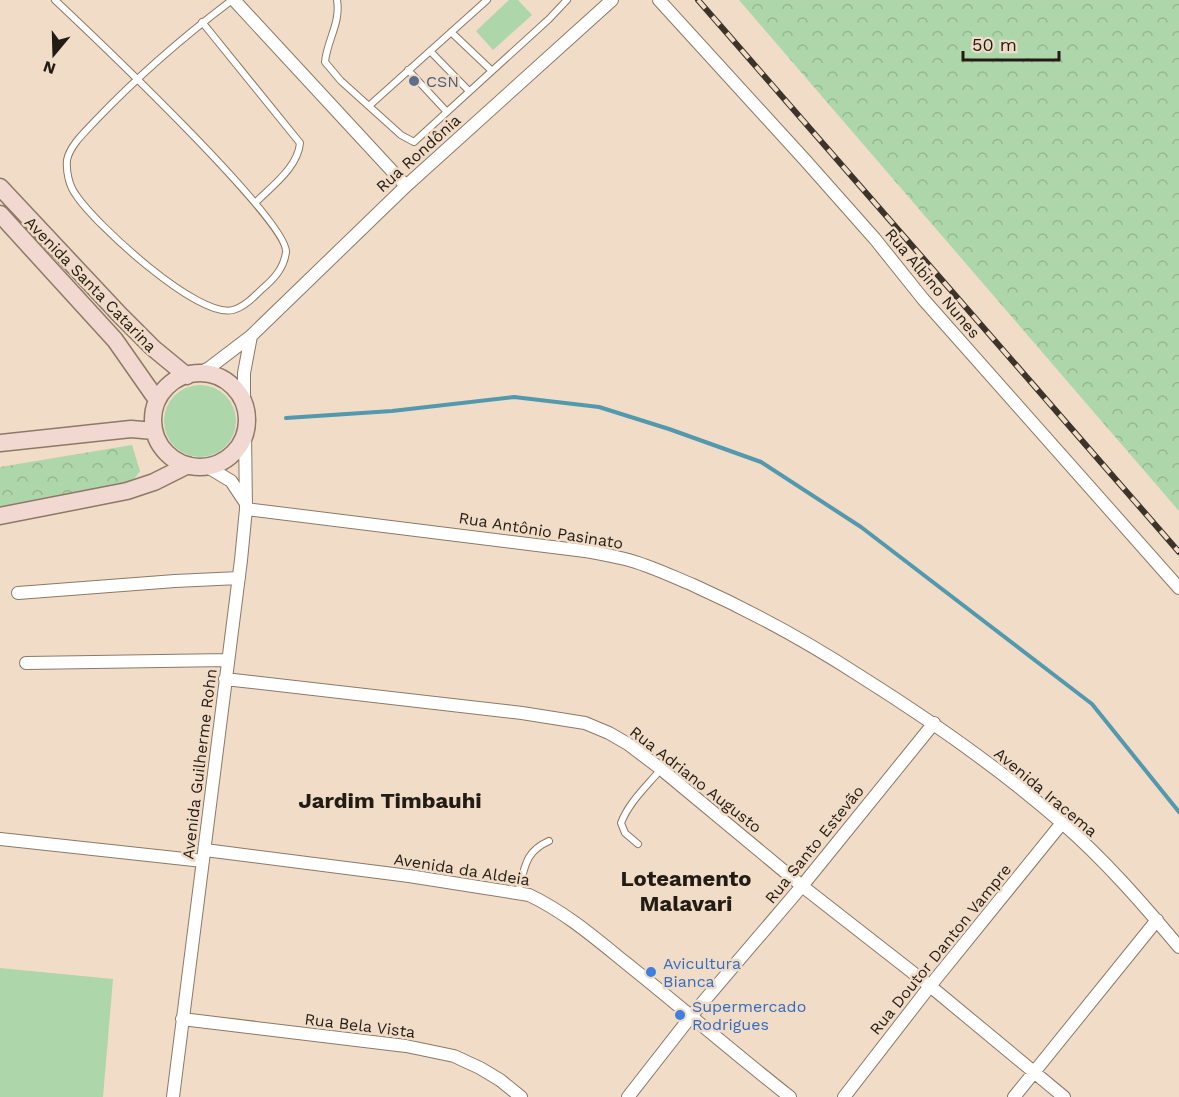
<svg xmlns="http://www.w3.org/2000/svg" width="1179" height="1097" viewBox="0 0 1179 1097" font-family="'Work Sans',sans-serif">
  <style>
    .grass { fill: #add6aa }
    .forest { fill: url(#forest-crowns) }
    .lines { fill: none; stroke-linecap: round; stroke-linejoin: round }
    .stream { stroke: #5399ae; stroke-width: 4 }
    .lane-casing { stroke: #8c7966; stroke-width: 8 }
    .street-casing { stroke: #8c7966; stroke-width: 14 }
    .secondary-casing { stroke: #8c7966; stroke-width: 19 }
    .lane { stroke: #fff; stroke-width: 6 }
    .street { stroke: #fff; stroke-width: 12 }
    .secondary { stroke: #f1d8d0; stroke-width: 16 }
    .rail-casing { stroke: #3c332a; stroke-width: 6 }
    .rail { stroke: #f1dcc7; stroke-width: 4; stroke-dasharray: 11; stroke-linecap: butt }
    .service-dot { fill: #5c6f8a; stroke: #f1dcc7; stroke-width: 2 }
    .shop-dot { fill: #3f7fe0; stroke: #f1dcc7; stroke-width: 2 }
    .labels { text-anchor: middle; stroke-width: 5; stroke-linejoin: round; paint-order: stroke }
    .service-label { font-size: 16px; fill: #4e5e75; stroke: #f1dcc7; text-anchor: start }
    .street-label { font-size: 16px; fill: #231c14; stroke: #f1dcc7 }
    .shop-label { font-size: 16px; fill: #366cbe; stroke: #f1dcc7; text-anchor: start }
    .district-label { font-size: 22px; font-weight: bold; fill: #231c14; stroke: #f1dcc7 }
  </style>
  <defs>
    <pattern id="forest-crowns" width="20" height="18" patternUnits="userSpaceOnUse" patternTransform="scale(1.5)"><rect width="20" height="18" fill="#add6aa"/><path d="M2 6a3 3 0 1 1 6 0M12 15a3 3 0 1 1 6 0" fill="none" stroke="#95b791"/></pattern>
  </defs>
  <rect width="100%" height="100%" fill="#f1dcc7"/>
  <path class="grass" d="M509 0H518L532 15 493 50 476 31Z
    M164 421a36 36 0 1 1 72 0a36 36 0 1 1-72 0Z
    M0 968 113 979 103 1097H0Z"/>
  <path class="forest" d="M739 0H1179V511Z
    M132 445 140 471 128 487 0 513V467Z"/>
  <g class="lines">
    <path class="stream" d="M286 418 392 411 514 397 599 407 669 429 761 462 861 527 1092 704 1179 812"/>
    <g class="lane-casing">
      <path id="lane" d="M55 0C89 32 289 221 286 252 284 268 274 279 262 289 254 297 244 307 233 310 198 319 95 224 76 195 69 186 66 171 67 160 70 145 86 131 96 120 138 76 183 37 232 0
        M337 0C341 23 327 40 325 62L341 81 401 135 414 142 549 19 567 0
        M202 22 300 143C298 167 272 186 256 202
        M451 32 491 70
        M430 51 469 91
        M408 70 447 112
        M370 105 487 0
        M638 844 625 833 621 823C629 802 647 786 661 769
        M518 893C525 868 524 852 549 841"/>
    </g>
    <g class="street-casing">
      <path id="street" d="M234 0 406 186
        M659 0 805 160 875 239 923 299 1179 588
        M197 374 209 368 251 336 406 186 612 0
        M244 405V373L251 336
        M206 466 231 481 245 502
        M246 509 585 551C599 553 612 556 625 559 649 565 671 576 693 585 751 611 806 641 860 676 930 720 998 767 1061 822 1104 859 1143 904 1179 947
        M18 593 175 581 239 578
        M26 663 228 660
        M225 679 522 713 585 723 609 733 628 744 661 769 802 886 930 986 1064 1097
        M0 839 203 861
        M205 850 409 876 529 895C565 912 595 938 626 963 681 1007 734 1053 790 1097
        M182 1019 406 1046 454 1056 480 1068 500 1080 521 1097
        M173 1097 241 560 246 509 245 434
        M628 1097 692 1015 802 886 934 723
        M844 1097 930 986 1062 823
        M1014 1097 1157 920"/>
    </g>
    <g class="secondary-casing">
      <path id="secondary" d="M0 187 120 315 153 348 187 376
        M0 214 115 340 157 400
        M153 420a47 47 0 1 1 94 0a47 47 0 1 1-94 0Z
        M0 443 131 429 154 431
        M0 516 127 491 154 482 188 465"/>
    </g>
    <use href="#lane" class="lane"/>
    <use href="#street" class="street"/>
    <use href="#secondary" class="secondary"/>
    <g class="rail-casing">
      <path id="rail" d="M698 0 1179 552"/>
    </g>
    <use href="#rail" class="rail"/>
  </g>
  <circle class="service-dot" cx="414" cy="81" r="6"/>
  <g class="shop-dot">
    <circle cx="651" cy="972" r="6"/>
    <circle cx="680" cy="1015" r="6"/>
  </g>
  <g class="labels">
    <g class="service-label">
      <text x="426" y="87">CSN</text>
    </g>
    <g class="street-label">
      <text transform="translate(418 153) rotate(-42)" y="6">Rua Rondônia</text>
      <text transform="translate(933 283) rotate(50)" y="6">Rua Albino Nunes</text>
      <text transform="translate(91 284) rotate(46)" y="6">Avenida Santa Catarina</text>
      <text transform="translate(541 530) rotate(9)" y="6">Rua Antônio Pasinato</text>
      <text transform="translate(199 764) rotate(-83)" y="6">Avenida Guilherme Rohn</text>
      <text transform="translate(696 779) rotate(38)" y="6">Rua Adriano Augusto</text>
      <text transform="translate(1046 792) rotate(40)" y="6">Avenida Iracema</text>
      <text transform="translate(814 844) rotate(-51)" y="6">Rua Santo Estevão</text>
      <text transform="translate(462 869) rotate(9)" y="6">Avenida da Aldeia</text>
      <text transform="translate(940 949) rotate(-51)" y="6">Rua Doutor Danton Vampre</text>
      <text transform="translate(360 1025) rotate(7)" y="6">Rua Bela Vista</text>
    </g>
    <g class="shop-label">
      <text x="663" y="969">Avicultura<tspan x="663" dy="18">Bianca</tspan></text>
      <text x="692" y="1012">Supermercado<tspan x="692" dy="18">Rodrigues</tspan></text>
    </g>
    <g class="district-label">
      <text x="390" y="808">Jardim Timbauhi</text>
      <text x="686" y="886">Loteamento<tspan x="686" dy="25">Malavari</tspan></text>
    </g>
  </g>
  <g transform="translate(54 54) rotate(199)" stroke="#f1dcc7" stroke-width="4.5" paint-order="stroke">
  <path d="M0-4.5L10 22L0 15L-10 22Z" fill="#231c14"/>
  <text y="-9" font-size="16" font-weight="bold" text-anchor="middle" fill="#231c14">N</text>
  </g>
  <path d="M963 51v9h96v-9" fill="none" stroke="#231c14" stroke-width="3"/>
  <text x="972" y="51" font-size="18" fill="#231c14" stroke="#f1dcc7" stroke-width="4.5" paint-order="stroke">50 m</text>
</svg>
